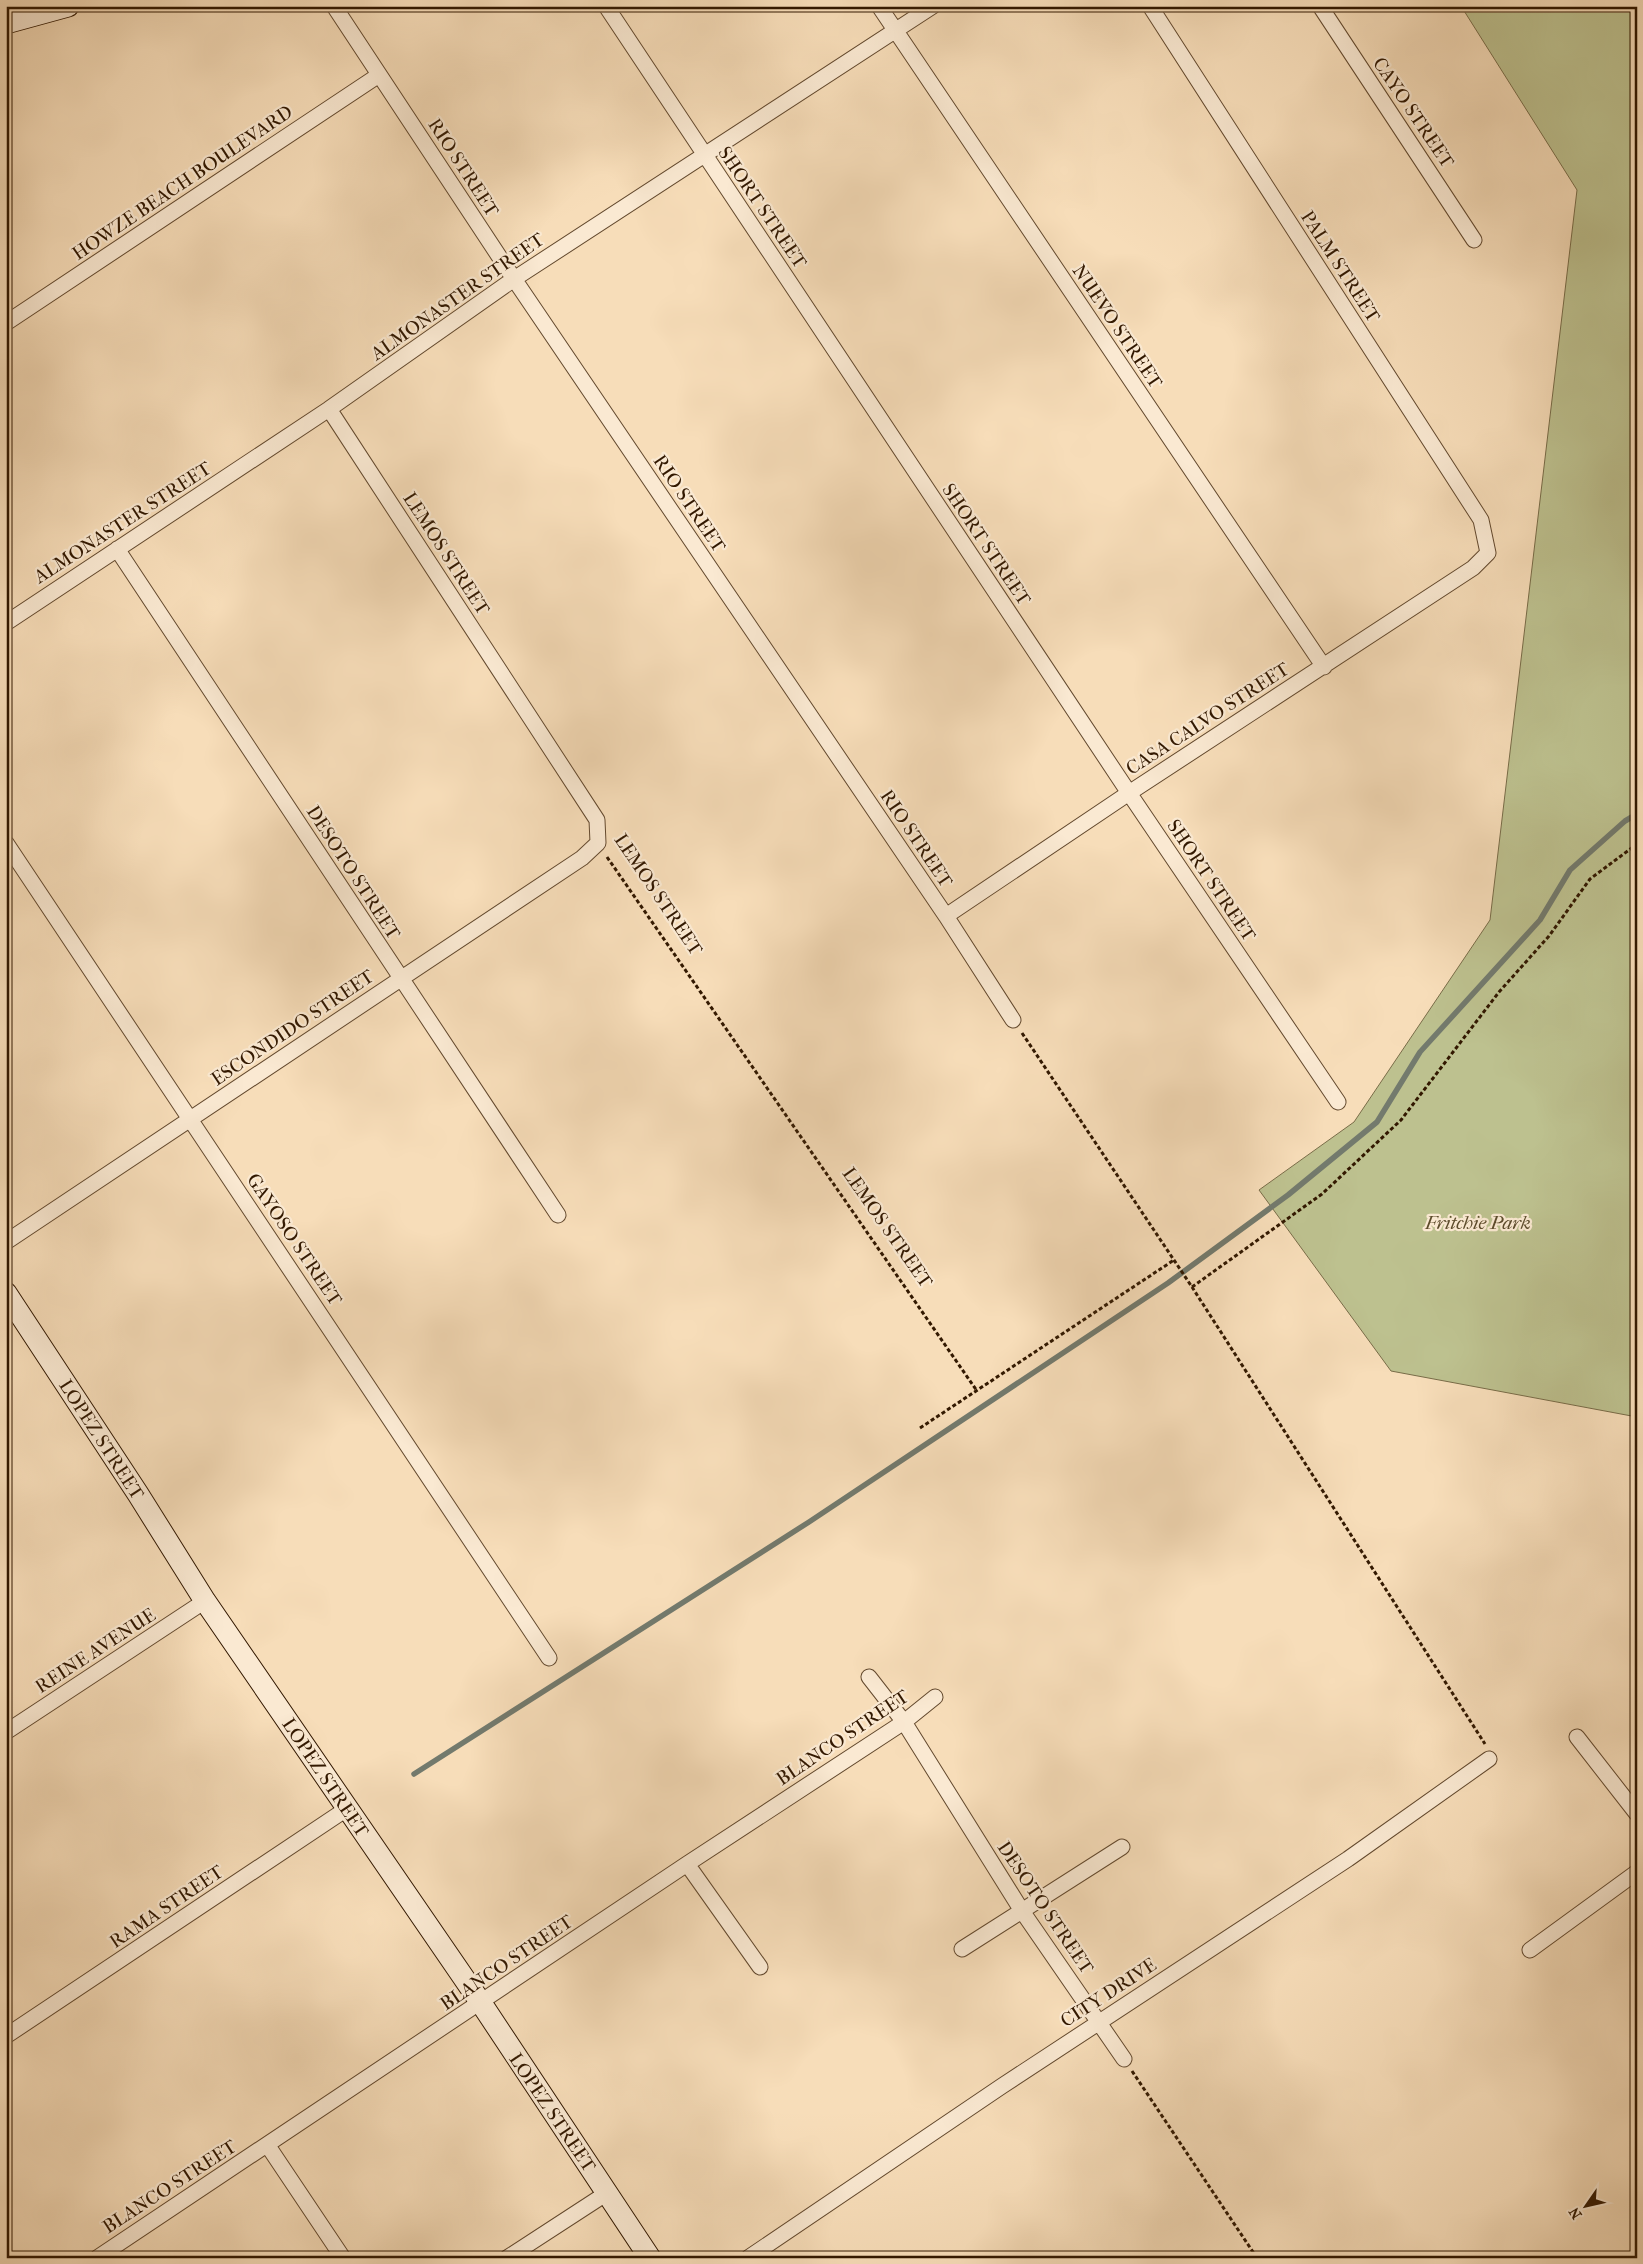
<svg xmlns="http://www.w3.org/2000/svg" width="1643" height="2264" viewBox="0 0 1643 2264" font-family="'IM FELL French Canon',serif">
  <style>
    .green { fill: #bdc18f; stroke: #786c48 }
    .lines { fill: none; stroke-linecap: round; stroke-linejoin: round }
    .stream { stroke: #737a6d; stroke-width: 5.5 }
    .street-casing { stroke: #63492e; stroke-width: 17 }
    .secondary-casing { stroke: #321800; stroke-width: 23 }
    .path { stroke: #321800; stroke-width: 3; stroke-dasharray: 4 2.5; stroke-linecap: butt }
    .street { stroke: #fae9d2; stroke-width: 15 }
    .secondary { stroke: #fae9d2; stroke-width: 21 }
    .labels { text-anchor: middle; stroke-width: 4.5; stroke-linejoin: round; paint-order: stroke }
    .street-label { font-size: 19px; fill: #321800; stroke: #fae9d2 }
    .park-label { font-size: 19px; font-style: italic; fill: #5c4b2b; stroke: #fae9d2 }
  </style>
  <rect width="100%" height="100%" fill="#f7ddb9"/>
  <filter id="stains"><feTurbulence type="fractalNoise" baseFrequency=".004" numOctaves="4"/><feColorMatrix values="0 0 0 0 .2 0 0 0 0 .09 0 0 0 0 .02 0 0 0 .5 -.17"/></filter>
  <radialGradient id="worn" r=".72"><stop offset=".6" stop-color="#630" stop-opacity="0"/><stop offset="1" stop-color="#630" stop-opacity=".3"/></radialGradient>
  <path class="green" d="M1461 6H1637V1417L1391 1371 1259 1190 1354 1122 1490 920 1577 190Z"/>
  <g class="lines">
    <path class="stream" d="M414 1774 809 1522 1168 1283 1288 1195 1377 1122 1420 1052 1540 920 1570 870 1625 821 1637 814"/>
    <g class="street-casing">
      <path id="street" d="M334 6 514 279 946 916 1013 1020
        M606 6 1129 793 1338 1102
        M879 6 1324 667
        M1320 6 1474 240
        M6 323 379 75
        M117 549 558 1215
        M6 623 329 409 514 279 933 6
        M6 843 549 1658
        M946 916 1129 793 1473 568 1488 553 1481 520 1150 6
        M6 1242 582 858 598 843 597 820 329 409
        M869 1677 904 1722 1022 1911 1124 2059
        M6 1732 205 1601
        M1577 1737 1637 1814
        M687 1864 760 1967
        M962 1949 1122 1847
        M1530 1950 1637 1872
        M6 2036 348 1808
        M268 2146 343 2258
        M97 2258 687 1864 904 1722 935 1697
        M507 2258 607 2193
        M748 2258 1002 2086 1348 1859 1489 1759"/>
    </g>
    <g class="secondary-casing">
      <path id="secondary" d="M6 23 68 6
        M6 1293 138 1494 205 1601 481 2003 650 2258"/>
    </g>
    <path class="path" d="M607 857 977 1391
      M1022 1033 1192 1287 1485 1744
      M1192 1287 1322 1194 1401 1120 1499 992 1549 936 1590 879 1637 844
      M920 1428 1174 1260
      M1132 2071 1257 2258"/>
    <use href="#street" class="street"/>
    <use href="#secondary" class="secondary"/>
  </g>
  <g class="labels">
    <g class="street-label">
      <text transform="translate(1414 112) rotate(56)" y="7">CAYO STREET</text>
      <text transform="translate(464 167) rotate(57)" y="7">RIO STREET</text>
      <text transform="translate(182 182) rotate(-34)" y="7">HOWZE BEACH BOULEVARD</text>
      <text transform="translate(763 207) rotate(56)" y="7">SHORT STREET</text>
      <text transform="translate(1341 266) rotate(57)" y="7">PALM STREET</text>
      <text transform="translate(457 296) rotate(-35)" y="7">ALMONASTER STREET</text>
      <text transform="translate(1118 326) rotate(56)" y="7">NUEVO STREET</text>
      <text transform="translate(690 503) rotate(56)" y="7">RIO STREET</text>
      <text transform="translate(122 522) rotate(-33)" y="7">ALMONASTER STREET</text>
      <text transform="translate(987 544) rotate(56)" y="7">SHORT STREET</text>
      <text transform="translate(447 553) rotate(57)" y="7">LEMOS STREET</text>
      <text transform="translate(1207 718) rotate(-33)" y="7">CASA CALVO STREET</text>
      <text transform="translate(917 838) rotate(56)" y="7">RIO STREET</text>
      <text transform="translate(354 872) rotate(57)" y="7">DESOTO STREET</text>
      <text transform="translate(1212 880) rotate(56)" y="7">SHORT STREET</text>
      <text transform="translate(659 894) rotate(56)" y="7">LEMOS STREET</text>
      <text transform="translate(292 1027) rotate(-34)" y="7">ESCONDIDO STREET</text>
      <text transform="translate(888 1227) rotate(55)" y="7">LEMOS STREET</text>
      <text transform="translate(295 1239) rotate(56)" y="7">GAYOSO STREET</text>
      <text transform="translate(102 1439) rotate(57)" y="7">LOPEZ STREET</text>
      <text transform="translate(95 1650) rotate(-33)" y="7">REINE AVENUE</text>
      <text transform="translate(842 1737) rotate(-34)" y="7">BLANCO STREET</text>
      <text transform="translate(326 1777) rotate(56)" y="7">LOPEZ STREET</text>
      <text transform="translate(166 1906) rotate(-34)" y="7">RAMA STREET</text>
      <text transform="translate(1046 1907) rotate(56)" y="7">DESOTO STREET</text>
      <text transform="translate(506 1962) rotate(-34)" y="7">BLANCO STREET</text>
      <text transform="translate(1108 1992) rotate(-33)" y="7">CITY DRIVE</text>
      <text transform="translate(553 2112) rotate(56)" y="7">LOPEZ STREET</text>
      <text transform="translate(169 2186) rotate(-33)" y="7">BLANCO STREET</text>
    </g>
    <g class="park-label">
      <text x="1478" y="1229">Fritchie Park</text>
    </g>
  </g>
  <rect width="1643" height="2264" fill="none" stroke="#f7ddb9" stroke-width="25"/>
  <rect x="8" y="8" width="1628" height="2249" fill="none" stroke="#321800" stroke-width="2.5"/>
  <rect x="12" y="12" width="1618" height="2239" fill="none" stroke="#321800"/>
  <g transform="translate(1586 2206) rotate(236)" stroke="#fae9d2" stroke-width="4" paint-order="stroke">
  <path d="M0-4L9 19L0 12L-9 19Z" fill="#321800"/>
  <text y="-8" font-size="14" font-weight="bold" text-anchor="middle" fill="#321800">N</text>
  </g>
  <rect width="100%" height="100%" filter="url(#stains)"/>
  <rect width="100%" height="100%" fill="url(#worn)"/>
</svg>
